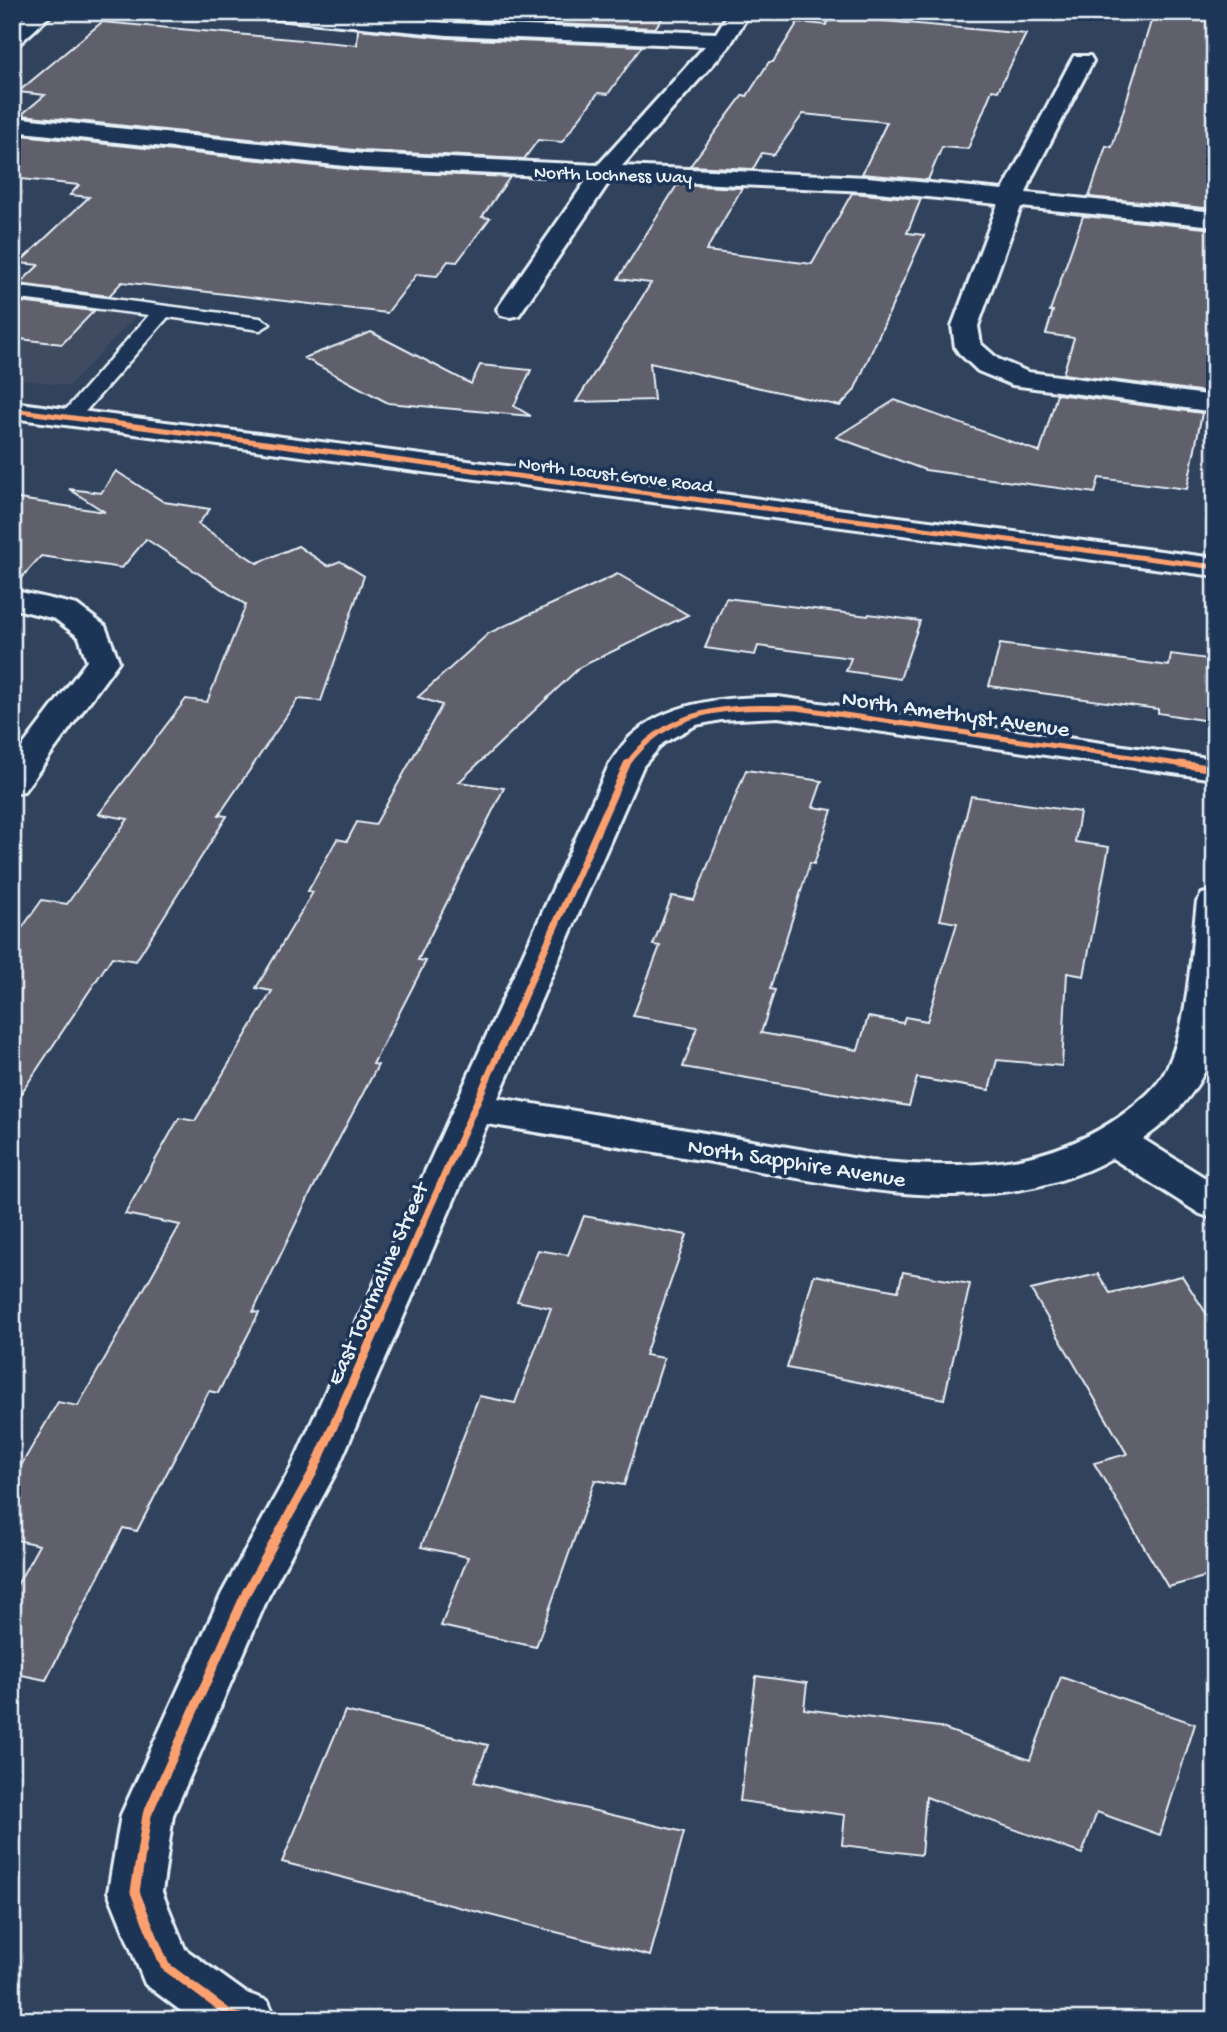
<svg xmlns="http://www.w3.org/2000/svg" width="1227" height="2032" viewBox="0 0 1227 2032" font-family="'Gochi Hand',sans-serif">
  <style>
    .built { fill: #3f4b62 }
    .building { fill: #615f6c; stroke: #e8f1f8; stroke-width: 2 }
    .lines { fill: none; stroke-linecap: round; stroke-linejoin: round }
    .lane-casing { stroke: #e8f1f8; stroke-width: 5 }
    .street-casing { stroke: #e8f1f8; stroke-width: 6 }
    .secondary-casing { stroke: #e8f1f8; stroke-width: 6 }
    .lane { fill: #1d3557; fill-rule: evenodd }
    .street { fill: #1d3557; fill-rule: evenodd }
    .secondary { fill: #1d3557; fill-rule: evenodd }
    .cycleway-far2-casing { stroke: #1d3557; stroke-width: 9 }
    .cycleway-far1-casing { stroke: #1d3557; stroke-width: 11 }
    .cycleway-casing { stroke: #1d3557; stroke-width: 13 }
    .cycleway-far2 { stroke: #fca06f; stroke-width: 5 }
    .cycleway-far1 { stroke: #fca06f; stroke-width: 7 }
    .cycleway { stroke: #fca06f; stroke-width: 9 }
    .labels { text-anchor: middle; stroke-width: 7; stroke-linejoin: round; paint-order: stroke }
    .far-street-label { font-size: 19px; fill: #e8f1f8; stroke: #1d3557 }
    .street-label { font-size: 23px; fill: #e8f1f8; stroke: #1d3557 }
  </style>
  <rect width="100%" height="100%" fill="#31425d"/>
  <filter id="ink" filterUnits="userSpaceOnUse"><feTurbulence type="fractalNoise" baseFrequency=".0143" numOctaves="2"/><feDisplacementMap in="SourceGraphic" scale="14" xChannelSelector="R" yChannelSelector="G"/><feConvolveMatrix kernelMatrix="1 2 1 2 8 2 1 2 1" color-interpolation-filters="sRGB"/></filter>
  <g filter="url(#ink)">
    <path class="built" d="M12 301 136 316 69 386 12 378Z"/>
    <path class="building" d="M365 12H667L655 28 448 20Z
      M1154 12H1215V209L1089 197 1106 146 1112 147Z
      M831 16 1026 34 998 91 992 90 968 149 942 147 928 180 862 174 887 122 803 114 774 155 762 153 753 169 690 166 743 95 747 96 769 62H773L798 22 826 25Z
      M102 22 357 45 358 29 448 38 642 46 608 94 598 93 562 142 538 140 524 159 364 151 21 115 45 95 18 92Z
      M12 134 364 171 510 177 482 217 490 218 457 262 448 261 437 276 417 274 387 313 122 282 109 296 19 284 39 265 19 263 89 197 70 195 79 185 12 178Z
      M677 185 742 188 706 251 812 264 852 193 921 199 907 233 924 235 854 391 840 406 650 363 654 400 576 402 651 283 618 279Z
      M1083 216 1215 229V352L1207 392 1063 374 1074 338 1046 334 1053 311H1050Z
      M12 301 94 311 62 344 12 338Z
      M371 332 471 384 480 365 531 370 514 406 531 416 388 403 304 358Z
      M1057 394 1202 413 1187 489 1099 478 1095 493 925 470 836 437 895 400 1040 452Z
      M116 471 164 502 210 509 198 524 257 563 298 546 328 566 340 561 364 576 321 701 298 699 219 815 227 816 136 961 112 957 12 1107V942L42 900 67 904 128 819 99 814 186 699 207 702 246 605 146 539 122 568 41 556 12 588V498L105 512 69 489 101 493Z
      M618 574 688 615 580 667 459 782 504 788 418 960 426 961 373 1064 378 1065 309 1196 253 1312 259 1313 218 1393 209 1391 137 1531 123 1528 46 1680 12 1673V1594L39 1545 12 1539V1481L58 1402 78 1406 180 1225 125 1214 179 1118 195 1121 272 991 256 988 313 892 308 891 337 839 347 841 357 822 375 825 442 705 418 697 489 633Z
      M726 598 868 616 869 614 920 621 900 679 846 671 851 658 758 646 755 655 705 648Z
      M1000 644 1169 666 1171 654 1215 660V722L1158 713V709L989 686Z
      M746 770 822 781 813 807 832 810 814 864 810 863 770 989 775 990 761 1033 858 1050 868 1017 903 1023 905 1017 927 1021 957 923 940 920 971 796 1080 812 1075 842 1109 847 1084 976 1067 973 1062 1066 997 1060 989 1090 917 1078 909 1106 683 1067 697 1027 633 1016 660 946 653 945 672 896 694 900Z
      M584 1216 687 1235 645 1355 664 1358 624 1485 595 1480 536 1647 441 1626 468 1557 421 1547 479 1396 515 1403 551 1308 517 1301 538 1250 568 1255Z
      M903 1272 970 1284 944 1399 787 1368 814 1275 898 1291Z
      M1098 1274 1110 1293 1182 1276 1215 1327V1574L1168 1587 1094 1463 1127 1454 1031 1290Z
      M756 1676 807 1683 804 1709 939 1727 1030 1760 1061 1677 1195 1724 1160 1835 1097 1812 1082 1854 926 1797 921 1855 842 1845 845 1815 740 1801Z
      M345 1711 488 1745 474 1782 684 1832 650 1956 282 1862Z"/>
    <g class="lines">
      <g class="lane-casing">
        <path id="lane" d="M12 286 260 318 270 324 260 330 168 317 76 422H62L59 418 62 414 149 315 12 298Z"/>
      </g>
      <g class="street-casing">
        <path id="street" d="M31 12H54L20 43 12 44V27Z
          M255 12H335L448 23 716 33 729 12H750L730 45 622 166 867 177 1003 190 1071 61 1074 56H1090L1093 61 1033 175 1026 193 1215 212V226L1021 207 978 326 981 344 998 359 1028 372 1215 396V412L1012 385 978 371 959 353 955 347 952 326 998 204 867 191 611 179 519 315 510 317 501 315 497 309 588 178 364 168 12 131V117L364 154 598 165 705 46 448 35 265 18 258 16Z
          M12 590 77 605 105 626 119 661 24 791 12 794V760L87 661 79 637 55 619 12 608Z
          M778 697 1215 759V779L778 717 721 720 696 725 663 743 643 766 498 1098 870 1161C963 1169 1047 1171 1126 1112 1140 1101 1158 1087 1166 1070 1190 1020 1190 957 1197 902L1202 894 1215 891V1044C1204 1085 1178 1115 1143 1139L1215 1184V1219L1200 1214 1112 1158C994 1225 837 1185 712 1162 637 1149 562 1136 487 1124L336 1472 268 1597 173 1815 162 1892 185 1949 246 1993 268 2001 276 2020H193L145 1984 108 1892 121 1815 222 1593 291 1468 609 765C617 753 625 740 637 731 675 700 731 697 778 697Z"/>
      </g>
      <g class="secondary-casing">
        <path id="secondary" d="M12 402 1215 558V576L12 418Z"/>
      </g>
      <use href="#lane" class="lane"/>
      <use href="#street" class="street"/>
      <use href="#secondary" class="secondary"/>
      <g class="cycleway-far2-casing">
        <path id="cycleway-far2" d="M12 410 1215 567
          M626 766C668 706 730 706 797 708L1192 766"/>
      </g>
      <g class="cycleway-far1-casing">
        <path id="cycleway-far1" d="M1180 764 1215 769
          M380 1320 627 764"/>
      </g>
      <g class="cycleway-casing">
        <path id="cycleway" d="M248 2020 232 2016 165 1966 135 1892 147 1815 246 1593 313 1472 381 1318"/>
      </g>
      <use href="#cycleway-far2" class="cycleway-far2"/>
      <use href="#cycleway-far1" class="cycleway-far1"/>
      <use href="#cycleway" class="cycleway"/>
    </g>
  </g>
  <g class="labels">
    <g class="far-street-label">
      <text transform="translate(613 173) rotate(2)" y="7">North Lochness Way</text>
      <text transform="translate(616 473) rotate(7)" y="7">North Locust Grove Road</text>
    </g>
    <g class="street-label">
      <text transform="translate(956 712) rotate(8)" y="8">North Amethyst Avenue</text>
      <text transform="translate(797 1161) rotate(9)" y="8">North Sapphire Avenue</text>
      <text transform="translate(376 1283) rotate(-66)" y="8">East Tourmaline Street</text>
    </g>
  </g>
  <rect width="1227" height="2032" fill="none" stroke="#1d3557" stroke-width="42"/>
  <rect x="21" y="21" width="1185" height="1990" fill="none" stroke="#e8f1f8" stroke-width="2.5" filter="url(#ink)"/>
</svg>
